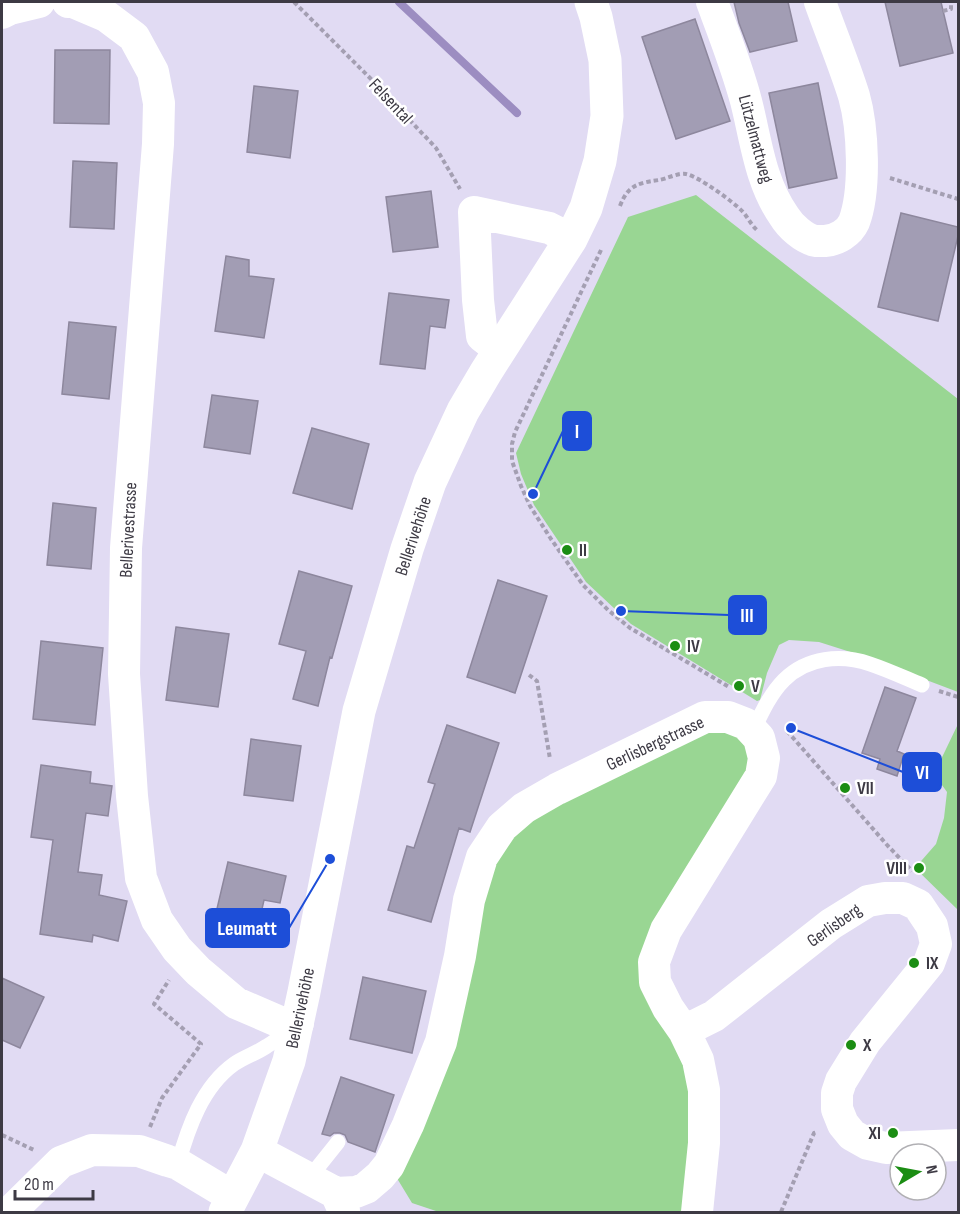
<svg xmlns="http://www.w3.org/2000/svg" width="960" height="1214" viewBox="0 0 960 1214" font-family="'Sofia Sans Condensed',sans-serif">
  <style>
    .green { fill: #99d693 }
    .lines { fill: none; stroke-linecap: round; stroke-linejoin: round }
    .stream { stroke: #9c8dc1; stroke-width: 8 }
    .building { fill: #a29db4; stroke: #8d879d; stroke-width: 1.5 }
    .path { stroke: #a49fb2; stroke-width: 4; stroke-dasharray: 4.5 3; stroke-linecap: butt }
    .service { stroke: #fff; stroke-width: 15 }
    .minor { stroke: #fff; stroke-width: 32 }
    .secondary { stroke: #fff; stroke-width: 33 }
    .poi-dot { fill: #1b8d13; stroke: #fff; stroke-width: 2 }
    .labels { text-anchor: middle; stroke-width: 5; stroke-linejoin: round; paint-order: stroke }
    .street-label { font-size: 18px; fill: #3d3a44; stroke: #fff }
    .poi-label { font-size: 18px; font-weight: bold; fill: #3d3a44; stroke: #fff; text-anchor: start }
    .leader { fill: none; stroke: #1d4ed8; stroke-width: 2 }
    .callout-dot { fill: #1d4ed8; stroke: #fff; stroke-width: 2 }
    .callout { fill: #1d4ed8; stroke: #1d4ed8; stroke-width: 2 }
    .callout-label { font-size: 20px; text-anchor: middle; font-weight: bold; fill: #fff }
  </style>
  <rect width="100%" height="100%" fill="#e1dbf3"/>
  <path class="green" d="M696 195 958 399V692L863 656 819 642 789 640 779 645 767 673 760 700 757 701 631 624 586 582 534 505 521 474 516 453 628 217Z
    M958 724V910L915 868 936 844 944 818 947 792 934 774Z
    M696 730 739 734 749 752 747 778 651 941 682 1045 695 1104 685 1212H439L412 1203 395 1175 491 862 522 822Z"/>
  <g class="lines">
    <path class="stream" d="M399 2 517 113"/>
  </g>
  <path class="building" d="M734 2H788L797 41 750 52 739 23Z
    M885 2H941L953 53 900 66Z
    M695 19 730 121 676 139 642 37Z
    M55 50H110L109 124 54 123Z
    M818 83 837 178 789 188 769 93Z
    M254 86 298 91 290 158 247 152Z
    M73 161 117 163 114 229 70 227Z
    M431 191 438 247 393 252 386 197Z
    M901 213 958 227V236L938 321 878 307Z
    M226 256 249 260V276L274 279 264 338 215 331Z
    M389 293 449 300 445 328 430 326 425 369 380 364Z
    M69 322 116 327 109 399 62 394Z
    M212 395 258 401 250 454 204 447Z
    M312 428 369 444 352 509 293 493Z
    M53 503 96 508 91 569 47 565Z
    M299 571 352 586 332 658 330 657 318 706 293 699 306 651 279 644Z
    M498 580 547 596 515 693 467 677Z
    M176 627 229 634 218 707 166 700Z
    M41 641 103 648 95 725 33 719Z
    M885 687 916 698 897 751 904 754 897 776 877 769 880 759 862 753Z
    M447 725 499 743 470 832 459 828 431 922 388 910 407 846 414 848 435 784 428 782Z
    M251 739 301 746 293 801 244 795Z
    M41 765 91 772 90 783 112 786 108 816 86 813 78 872 102 875 99 895 127 901 118 941 93 935 92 942 40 934 53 840 31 837Z
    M228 862 286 876 280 903 264 900 255 940 212 930Z
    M363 977 426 991 412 1053 350 1039Z
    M2 978 44 997 20 1048 2 1040Z
    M341 1077 394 1095 375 1152 348 1142 345 1135 340 1133H334L330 1136 322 1134Z"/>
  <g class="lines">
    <path class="path" d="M294 2 371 79 436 148 460 189
      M943 11 951 9V2
      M890 178 958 199
      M620 206C628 185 638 183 659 180 666 179 680 172 686 174 698 176 735 203 743 212 749 219 751 225 758 231
      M601 250 515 432 512 444V461L521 486 530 506 551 539 583 585 608 610 630 628 729 687
      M529 675 537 681 550 759
      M939 691 958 697
      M787 731 888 846 912 871
      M150 1127 162 1098 201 1044 154 1004 169 980
      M2 1135 34 1150
      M781 1212 814 1133 817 1132"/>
    <path class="service" d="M753 731C761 714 770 694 784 680 807 657 841 654 870 664 888 670 905 678 922 685
      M178 1164C188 1128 202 1087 234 1064 244 1057 257 1053 267 1046 276 1041 285 1033 293 1026
      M311 1179 318 1167 338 1142"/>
    <path class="minor" d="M68 2H73L106 16 134 37 153 72 159 103 158 144 126 548 124 674 132 796 141 878 157 920 177 949 198 971 236 1003 280 1022 298 1023
      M712 2C724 34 737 67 746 101 756 140 760 182 784 216 790 226 804 239 816 241 819 241 822 241 825 241 837 240 849 233 854 222 866 190 863 128 854 96 844 64 831 33 820 2
      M2 13 10 9 39 2
      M500 350 482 336 478 300 474 212 549 228 571 239
      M684 1031 714 1016 831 924 868 901 885 898H903L918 905 932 926 936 944 929 963 865 1042 841 1081 837 1093V1109L843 1124 852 1135 868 1144 886 1148 958 1145
      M257 1151 336 1193 344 1211
      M336 1193 356 1192 366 1188 380 1176 389 1165 408 1125 441 1042 460 956 469 900 482 857 502 827 524 808 557 789 705 717H728L746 724 759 738 764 758 761 776 666 930 654 962 655 982 668 1008 684 1031 698 1060 704 1090V1143L697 1212
      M10 1212 61 1162 92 1150 139 1151 168 1161 178 1164 233 1197"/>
    <path class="secondary" d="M225 1212 257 1151 289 1061 304 992 359 711 407 549 430 482 463 411 486 372 571 239 586 208 600 161 607 116 605 60 596 17 591 2"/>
  </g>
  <g class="poi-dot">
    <circle cx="567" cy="550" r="6"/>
    <circle cx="675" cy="646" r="6"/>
    <circle cx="739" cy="686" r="6"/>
    <circle cx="845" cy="788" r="6"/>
    <circle cx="919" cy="868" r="6"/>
    <circle cx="914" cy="963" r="6"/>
    <circle cx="851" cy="1045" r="6"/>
    <circle cx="893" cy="1133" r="6"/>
  </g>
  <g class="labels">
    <g class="street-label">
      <text transform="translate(391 101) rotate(47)" y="6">Felsental</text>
      <text transform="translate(756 139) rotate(75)" y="6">Lützelmattweg</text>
      <text transform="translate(128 530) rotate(-87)" y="6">Bellerivestrasse</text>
      <text transform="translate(413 536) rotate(-72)" y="6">Bellerivehöhe</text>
      <text transform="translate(655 743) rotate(-25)" y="6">Gerlisbergstrasse</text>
      <text transform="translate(834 925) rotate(-35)" y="6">Gerlisberg</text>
      <text transform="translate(300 1008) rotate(-78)" y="6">Bellerivehöhe</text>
    </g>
    <g class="poi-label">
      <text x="579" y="556">II</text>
      <text x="687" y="652">IV</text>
      <text x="751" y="692">V</text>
      <text x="857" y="794">VII</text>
      <text x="907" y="874" text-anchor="end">VIII</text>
      <text x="926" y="969">IX</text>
      <text x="863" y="1051">X</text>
      <text x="881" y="1139" text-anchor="end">XI</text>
    </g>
  </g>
  <path class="leader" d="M533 494L563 431M621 611L729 615M791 728L903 772M330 859L289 928"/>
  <g class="callout-dot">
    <circle cx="533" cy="494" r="6"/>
    <circle cx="621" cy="611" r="6"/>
    <circle cx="791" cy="728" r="6"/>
    <circle cx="330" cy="859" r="6"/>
  </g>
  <g class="callout">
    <rect x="563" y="412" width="28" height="38" rx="6"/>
    <rect x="729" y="596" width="37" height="38" rx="6"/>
    <rect x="903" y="753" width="38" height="38" rx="6"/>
    <rect x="206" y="909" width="83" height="38" rx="6"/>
  </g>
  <g class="callout-label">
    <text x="577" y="438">I</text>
    <text x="747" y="622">III</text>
    <text x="922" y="779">VI</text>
    <text x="247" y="935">Leumatt</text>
  </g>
  <rect width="960" height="1214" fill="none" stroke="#3d3a44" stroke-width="6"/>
  <g transform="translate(918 1172) rotate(80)"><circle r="28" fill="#ffffff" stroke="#b1b0b4" stroke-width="1.5"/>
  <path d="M0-4.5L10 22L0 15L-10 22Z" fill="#1b8d13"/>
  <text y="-9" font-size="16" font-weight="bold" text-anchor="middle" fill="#3d3a44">N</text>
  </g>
  <path d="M15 1190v9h78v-9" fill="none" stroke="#3d3a44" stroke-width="3"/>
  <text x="24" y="1190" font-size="18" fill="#3d3a44" stroke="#ffffff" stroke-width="4.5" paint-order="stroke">20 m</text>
</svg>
